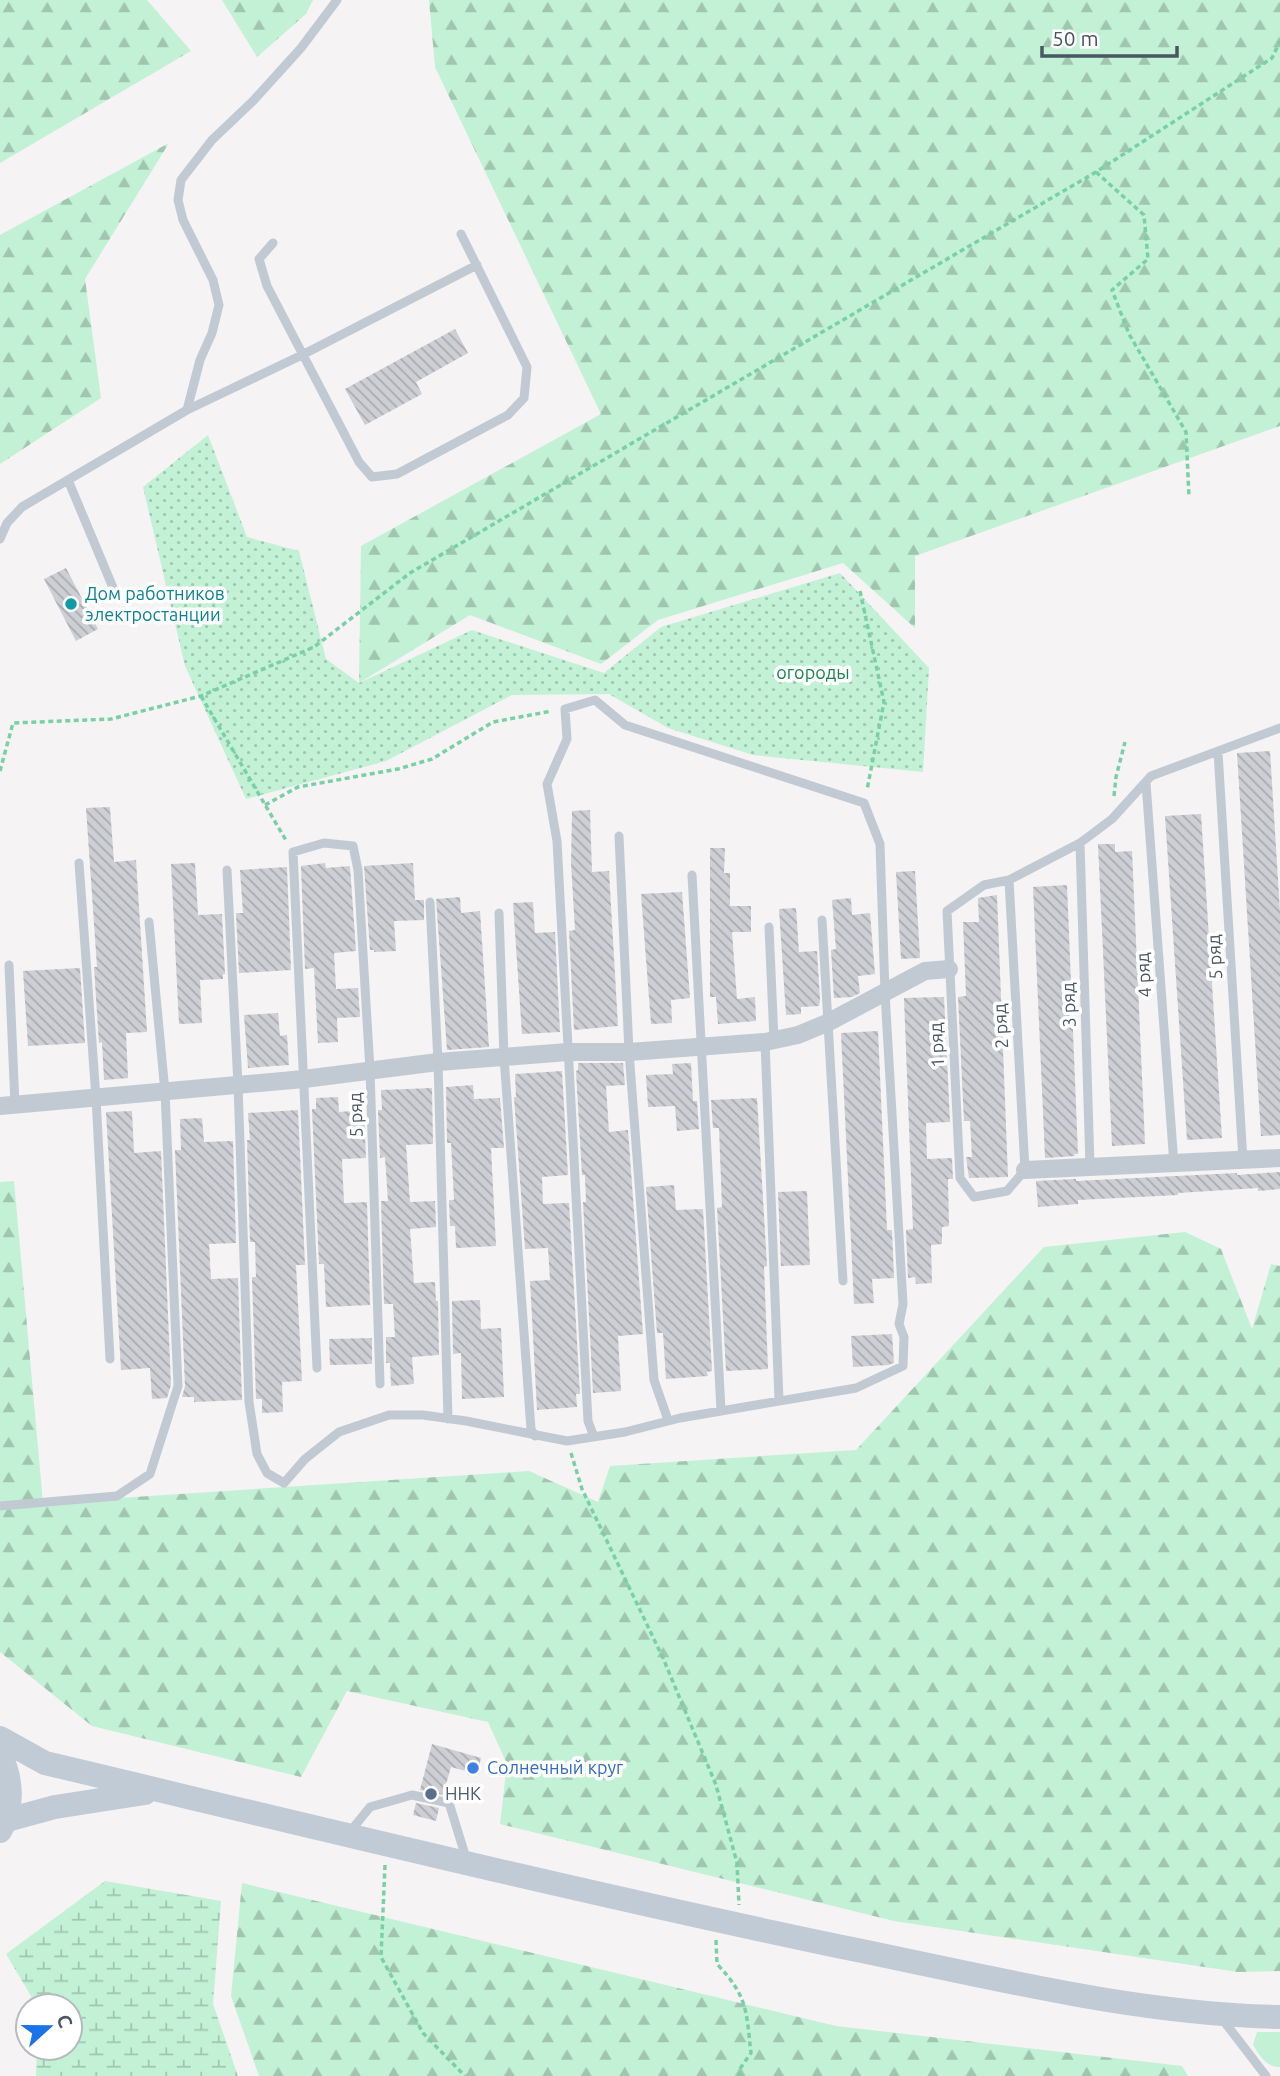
<svg xmlns="http://www.w3.org/2000/svg" width="1280" height="2076" viewBox="0 0 1280 2076" font-family="Ubuntu,sans-serif">
  <style>
    .grass { fill: #c3f1d5 }
    .forest { fill: url(#forest-firs) }
    .wetland { fill: url(#wetland-marsh) }
    .garden { fill: url(#garden-dots) }
    .building { fill: url(#building-back-hatch) }
    .lines { fill: none; stroke-linecap: round; stroke-linejoin: round }
    .path { stroke: #7ad0a6; stroke-width: 3.5; stroke-dasharray: 5 3.5; stroke-linecap: butt }
    .lane { stroke: #c1cad2; stroke-width: 9 }
    .street { stroke: #c1cad2; stroke-width: 18 }
    .secondary { stroke: #c1cbd6; stroke-width: 24 }
    .culture-dot { fill: #0f9aa8; stroke: #fff; stroke-width: 2.5 }
    .shop-dot { fill: #3f7fe0; stroke: #fff; stroke-width: 2.5 }
    .service-dot { fill: #5c6f8a; stroke: #fff; stroke-width: 2.5 }
    .labels { text-anchor: middle; stroke-width: 7; stroke-linejoin: round; paint-order: stroke }
    .culture-label { font-size: 18px; fill: #0d838f; stroke: #fff; text-anchor: start }
    .park-label { font-size: 18px; fill: #17864f; stroke: #fff }
    .street-label { font-size: 18px; fill: #4a5661; stroke: #fff }
    .shop-label { font-size: 18px; fill: #366cbe; stroke: #fff; text-anchor: start }
    .service-label { font-size: 18px; fill: #4e5e75; stroke: #fff; text-anchor: start }
  </style>
  <defs>
    <pattern id="forest-firs" width="22" height="20" patternUnits="userSpaceOnUse" patternTransform="scale(1.75)"><rect width="22" height="20" fill="#c3f1d5"/><path d="M5 1l3.5 6h-7zM16 11l3.5 6h-7z" fill="#a0c6b0"/></pattern>
    <pattern id="wetland-marsh" width="20" height="14" patternUnits="userSpaceOnUse" patternTransform="scale(1.75)"><rect width="20" height="14" fill="#c3f1d5"/><path d="M1 5h8M5 5V1M11 12h8M15 12V8" fill="none" stroke="#a0c6b0"/></pattern>
    <pattern id="garden-dots" width="8" height="8" patternUnits="userSpaceOnUse" patternTransform="scale(1.75)"><rect width="8" height="8" fill="#c3f1d5"/><path d="M2 2h.1M6 6h.1" fill="none" stroke="#a0c6b0" stroke-width="1.8" stroke-linecap="round"/></pattern>
    <pattern id="building-back-hatch" width="6" height="6" patternUnits="userSpaceOnUse" patternTransform="scale(1.75)"><rect width="6" height="6" fill="#cdcfd5"/><path d="M-1 5l2 2M0 0l6 6M5-1l2 2" fill="none" stroke="#a8abb0"/></pattern>
  </defs>
  <rect width="100%" height="100%" fill="#f5f3f3"/>
  <path class="grass" d="M1257 2032H1280V2067C1266 2067 1260 2056 1253 2045Z"/>
  <path class="forest" d="M0 0H147L191 51 0 163Z
    M222 0H313L306 14 257 57Z
    M429 0H1280V426L915 556V628L843 563 658 620 601 664 470 615 359 683 361 546 601 414 435 67Z
    M169 143 85 279 101 398 0 464V235Z
    M14 1181 43 1503 529 1471 598 1502 610 1466 856 1450 1044 1247 1185 1232 1221 1249 1252 1329 1271 1264 1280 1266V1971L1238 1972 894 1921 500 1824 507 1764 488 1722 347 1691 301 1777 92 1726 0 1652V1182Z
    M242 1883 836 2026 1182 2066 1188 2076H259L231 1996Z"/>
  <path class="wetland" d="M105 1881 221 1901 213 2004 238 2076H36L37 2048H70V2006H37L6 1954Z"/>
  <path class="garden" d="M208 435 247 537 299 551 326 659 359 683 472 630 604 673 661 627 840 573 929 668 923 772 753 755 668 728 609 694 512 695 386 761 246 799 185 666 143 487Z"/>
  <path class="building" d="M455 329 468 353 416 382 422 394 365 425 345 389Z
    M66 568 98 629 76 641 44 579Z
    M1270 751 1280 912V1135L1261 1136 1237 753Z
    M110 807 114 862 136 860 147 1032 126 1033 128 1078 104 1080 102 1042 99 1043 94 967H97L86 808Z
    M590 810 592 872 609 871 618 1026 574 1030 569 931 575 930 571 863 572 811Z
    M1201 814 1222 1138 1187 1140 1165 816Z
    M1098 844H1115V852L1132 851 1145 1144 1112 1146Z
    M710 848H725L724 873H730V906H751V932H732L737 999 755 997 756 1021 718 1024 716 997H710Z
    M195 863 198 915 222 914 225 974H223V979L200 980 202 1023 179 1024 171 864Z
    M325 863 326 868 350 866 356 951 334 953 336 989 358 988 360 1017 337 1018 338 1042 318 1043 314 968 305 969 301 866Z
    M413 863 415 900H424V920L394 921 396 951 374 952V950H370L364 866Z
    M287 867 291 970 239 973 236 913H243L240 870Z
    M915 871 920 958 901 959 896 872Z
    M1067 885 1078 1154H1074L1075 1156 1045 1158 1033 887Z
    M682 892 690 998 671 1000 672 1023 651 1024 641 894Z
    M997 895 1008 1177 969 1178 966 1157H972L970 1121H964L958 997 966 996 963 922H979L978 898Z
    M460 897 461 913 480 911 489 1047 447 1050 436 899Z
    M851 898 852 915 870 913 875 974 858 976 860 993 852 997 834 998 831 950 836 949 832 900Z
    M533 902 535 933 555 932 560 1032 522 1034 513 903Z
    M796 908 799 952 817 951 820 999 819 1006 801 1007V1014L786 1015 779 909Z
    M80 968 85 1043 28 1046 23 971Z
    M944 997 950 1122 926 1123 927 1159 952 1158 953 1179H948L949 1226 942 1227V1244L931 1245 932 1283 916 1284 915 1277 908 1278 906 1230 913 1229 904 998Z
    M278 1013 280 1036 287 1035 289 1065 248 1068 244 1015Z
    M878 1031 887 1230H892L894 1278 872 1279 874 1303 854 1304 841 1033Z
    M578 1063H623L625 1085 606 1086 609 1132 628 1130 643 1334 618 1336 621 1391 593 1393 583 1202H586L585 1175H582L576 1071 578 1070Z
    M691 1063 693 1101H697L699 1129 677 1131 675 1106 648 1107 646 1075 673 1074 672 1064Z
    M562 1071 568 1175 542 1177 543 1204 569 1203 580 1394H576L577 1407 537 1410 530 1281 550 1280 548 1248 525 1249 514 1097H516L515 1074Z
    M473 1085 474 1099 500 1098 504 1148H491L496 1246 456 1248 455 1226H450L449 1200H454L451 1143H447L446 1087Z
    M432 1088 433 1144 406 1145 410 1202 435 1201 436 1227 410 1229 414 1283 435 1282 436 1301H438L439 1355 412 1357 414 1384 391 1386 390 1363H386V1337H395L393 1304H384L381 1201H388L385 1157 380 1158 378 1110H382L381 1090Z
    M338 1097 339 1112 364 1110 366 1158 342 1159 344 1203 367 1202 370 1305 326 1307 324 1264H319L312 1109H316V1098Z
    M757 1098 767 1266 764 1267 768 1369 726 1371 717 1208 722 1207 719 1128H713L711 1100Z
    M298 1110 305 1265H296L302 1381 282 1382 283 1412 262 1413V1399H256L252 1277H256L255 1242H250L247 1140H250L248 1113Z
    M132 1111 134 1153 161 1151 171 1385 167 1398 152 1399 150 1368 121 1370 106 1112Z
    M202 1118 204 1142 233 1141 236 1243 209 1244 211 1279 238 1278 242 1400 194 1402V1397H182L185 1386 175 1150H181L180 1119Z
    M1280 1172V1189L1258 1191V1188L1178 1193V1195L1078 1200V1204L1038 1207 1036 1181 1076 1179V1181L1237 1173V1175Z
    M674 1185 676 1210 703 1209 712 1371 707 1372 708 1376 666 1379 663 1333H657L646 1187Z
    M807 1191 810 1265 781 1266 778 1192Z
    M480 1300 481 1329 501 1328 504 1397 462 1399 461 1353 453 1354 452 1301Z
    M892 1334 894 1363 888 1365 853 1367 851 1336Z
    M372 1338V1364L330 1365 329 1339Z
    M432 1744 481 1758 477 1774 451 1767 443 1795 420 1790Z
    M416 1803 439 1808 436 1821 413 1815Z"/>
  <g class="lines">
    <path class="path" d="M1096 172 1144 215 1148 259 1112 290 1129 334 1186 432 1189 497
      M860 591 884 702 867 790
      M201 696 287 842
      M0 771 13 723 111 719 201 696 314 647 410 573 1096 172 1272 58 1280 41
      M1114 796 1116 777 1125 742
      M265 805 298 787 398 769 432 759 493 722 552 711
      M571 1453 582 1489 663 1658 716 1785 737 1863 739 1905
      M385 1865 381 1957 423 2033 465 2076
      M716 1940 717 1964C748 1997 746 2010 751 2053L739 2070 740 2076"/>
    <path class="lane" d="M273 243 259 259 267 286 359 462 372 477 397 474 508 415 524 398 527 367 461 234
      M187 410 302 355 477 265
      M68 480 114 590
      M0 539 7 523 22 507 187 410 200 360 212 333 219 305 213 280 183 220 178 200 181 180 212 140 253 101 301 48 337 0
      M1218 752 1243 1160
      M1146 783 1174 1165
      M619 836 629 1052 654 1380 668 1420
      M1080 843 1090 1166
      M79 863 96 1098 110 1359
      M227 870 238 1085 249 1402 257 1454 267 1473 284 1483 305 1459 339 1432 389 1415H423L466 1421 567 1441 625 1432 680 1418 856 1388 903 1366 904 1337 899 1324 903 1304 885 993 880 844 864 803 625 725 595 700 565 709 567 739 547 784 557 841 588 1421 594 1437
      M692 875 721 1410
      M1009 880 1025 1170 1007 1191 974 1197 960 1178 947 911 984 885 1009 880 1080 843 1112 819 1151 776 1280 728
      M430 902 438 1062 448 1419
      M499 913 504 1057 530 1416 531 1429 535 1436
      M822 920 843 1281
      M769 927 774 1040
      M9 965 15 1105
      M765 1042 779 1400
      M317 1368 293 852 324 843 353 846 358 870 370 1070 380 1384
      M0 1506 117 1496 150 1474 178 1386 165 1092 149 922
      M349 1833 370 1807 412 1795 449 1803 467 1861
      M1223 2020 1266 2076"/>
    <path class="street" d="M0 1106 304 1079 438 1062 568 1052H629L765 1042 798 1035 827 1023 925 971 949 969
      M1025 1170 1280 1158"/>
    <path class="secondary" d="M0 1738 45 1763C310 1826 575 1891 842 1947 987 1976 1132 2014 1280 2017
      M0 1755C12 1777 14 1810 0 1831
      M7 1820 55 1807 145 1793"/>
  </g>
  <circle class="culture-dot" cx="71" cy="604" r="7"/>
  <circle class="shop-dot" cx="473" cy="1768" r="7"/>
  <circle class="service-dot" cx="431" cy="1794" r="7"/>
  <g class="labels">
    <g class="culture-label">
      <text x="85" y="600">Дом работников<tspan x="85" dy="21">электростанции</tspan></text>
    </g>
    <g class="park-label">
      <text x="813" y="679">огороды</text>
    </g>
    <g class="street-label">
      <text transform="translate(1215 957) rotate(-93)" y="6">5 ряд</text>
      <text transform="translate(1144 975) rotate(-94)" y="6">4 ряд</text>
      <text transform="translate(1069 1005) rotate(-92)" y="6">3 ряд</text>
      <text transform="translate(1001 1026) rotate(-93)" y="6">2 ряд</text>
      <text transform="translate(937 1045) rotate(-93)" y="6">1 ряд</text>
      <text transform="translate(356 1115) rotate(-92)" y="6">5 ряд</text>
    </g>
    <g class="shop-label">
      <text x="487" y="1774">Солнечный круг</text>
    </g>
    <g class="service-label">
      <text x="445" y="1800">ННК</text>
    </g>
  </g>
  <g transform="translate(49 2027) rotate(69)"><circle r="33" fill="#ffffff" stroke="#b7bbc0" stroke-width="2"/>
  <path d="M0-5L12 26L0 18L-12 26Z" fill="#1a73e8"/>
  <text y="-10" font-size="19" font-weight="bold" text-anchor="middle" fill="#4a5661">С</text>
  </g>
  <path d="M1042 46v10h135v-10" fill="none" stroke="#4a5661" stroke-width="3.5"/>
  <text x="1052" y="46" font-size="21" fill="#4a5661" stroke="#ffffff" stroke-width="5" paint-order="stroke">50 m</text>
</svg>
